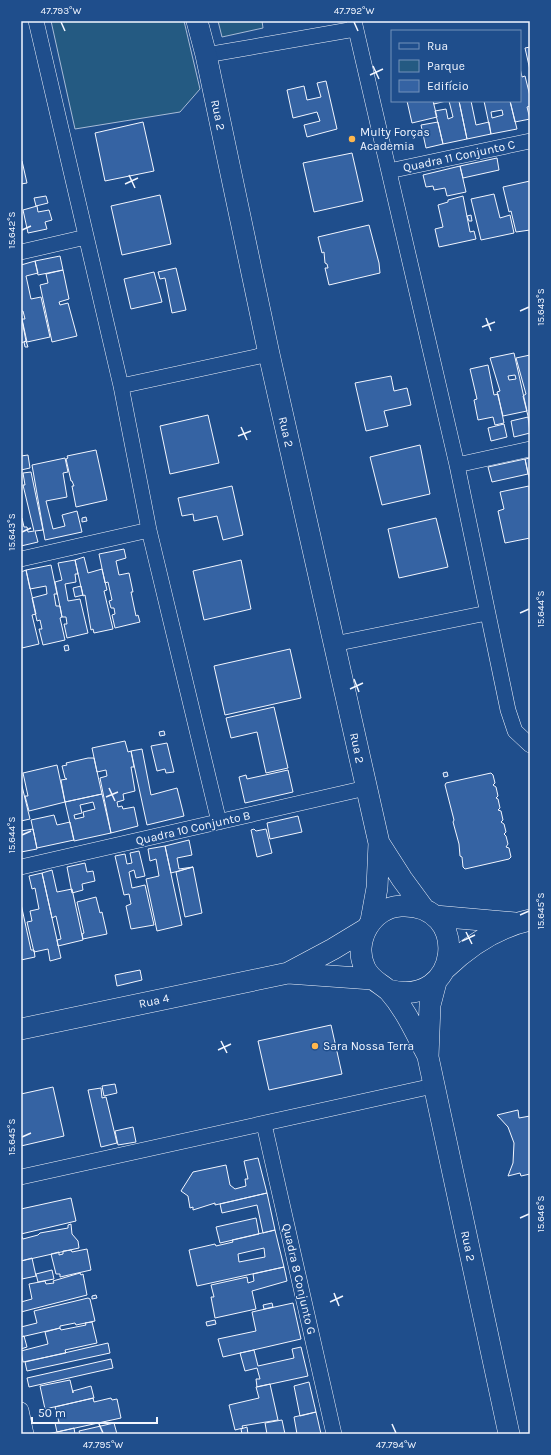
<svg xmlns="http://www.w3.org/2000/svg" width="551" height="1455" viewBox="0 0 551 1455" font-family="Karla,sans-serif">
  <style>
    .green { fill: #245a82; stroke: #a8bbd7 }
    .building { fill: #3563a3; stroke: #f2f6ff; fill-rule: evenodd }
    .lines { fill: none; stroke-linecap: round; stroke-linejoin: round }
    .street-casing { stroke: #f2f6ff; stroke-width: 16 }
    .secondary-casing { stroke: #f2f6ff; stroke-width: 22 }
    .street { stroke: #1f4e8c; stroke-width: 15 }
    .secondary { stroke: #1f4e8c; stroke-width: 21 }
    .ticks { fill: none; stroke: #f2f6ff; stroke-width: 1.5 }
    .poi-dot { fill: #ffb74d; stroke: #1f4e8c; stroke-width: 1.5 }
    .labels { text-anchor: middle; stroke-width: 3; stroke-linejoin: round; paint-order: stroke }
    .street-label { font-size: 12px; fill: #f2f6ff; stroke: #1f4e8c }
    .poi-label { font-size: 12px; fill: #f2f6ff; stroke: #1f4e8c; text-anchor: start }
    .neatline { fill: none; stroke: #f2f6ff; stroke-width: 1.5 }
    .ticks-label { font-size: 10px; text-anchor: middle; fill: #f2f6ff }
  </style>
  <rect width="100%" height="100%" fill="#1f4e8c"/>
  <path class="green" d="M51 21H184L200 89 180 112 75 129Z
    M218 21H262L263 28 222 37Z"/>
  <path class="building" d="M530 47V70L525 48Z
    M520 68 522 77 525 76 530 96V106L527 107 530 119 515 122 510 101H520Z
    M326 81 337 129 307 137 304 125 320 121 317 112 293 118 287 90 304 86 307 100 321 97 317 83Z
    M407 101H433L437 117 412 123Z
    M433 101H446L434 104Z
    M449 101H459L467 139 443 144 435 111 446 109 448 119 453 117Z
    M459 101H471L476 125 489 122 491 134 467 139Z
    M484 101H510L517 129 491 134ZM502 110 503 115 492 118 491 112Z
    M143 122 154 171 105 181 95 133Z
    M438 122 443 144 426 148 421 125Z
    M352 153 363 201 314 212 303 163Z
    M497 158 499 170 463 178 460 166Z
    M22 161 27 183 21 184V162Z
    M460 166 466 192 447 196 445 188 434 190 433 186 426 187 423 175Z
    M530 181V230L516 232 511 211 509 212 503 187Z
    M494 194 500 218 510 215 514 233 481 240 471 199Z
    M160 195 171 244 122 255 111 206Z
    M46 196 48 203 36 206 34 198Z
    M463 196 470 232 474 231 476 239 439 247 435 229 443 227 438 205 448 202V200Z
    M37 206 38 212 49 210 52 220 45 222 47 229 28 233 23 210Z
    M471 215 472 221H469L467 216Z
    M369 225 379 263 380 273 329 285 325 268H328L327 264 325 263 324 252 322 253 318 237Z
    M60 256 63 270 38 275 35 261Z
    M35 261 38 273 26 276 31 299 41 297 50 337 27 342 22 319H25L23 311H21V265Z
    M176 268 186 310 172 313 165 278 160 279 158 272Z
    M63 270 69 299 59 302 60 305 68 303 77 336 52 342 40 285 48 283 46 274Z
    M154 272 162 302 131 309 124 279Z
    M21 315 26 341 21 343Z
    M24 342 26 341 28 347H25Z
    M514 353 527 411 503 416 497 392 500 391 490 358ZM515 375 516 379 509 380 508 376Z
    M530 355V424L523 396 526 394 516 358Z
    M488 365 494 395 498 394 504 423 495 425 493 417 478 420 474 400 477 399 470 369Z
    M391 376 394 391 407 388 411 405 384 411 388 426 366 431 355 383Z
    M208 415 219 463 170 474 160 426Z
    M528 417 530 433 514 437 511 421Z
    M504 424 507 437 491 441 488 428Z
    M420 445 430 494 382 505 370 457Z
    M96 450 107 500 76 507 72 486H74L72 481H71L66 459 68 458 67 456Z
    M28 455 30 468 21 470V456Z
    M65 458 68 472 63 473 67 497 46 501 53 529 65 526 62 515 77 511 82 532 45 540 32 465Z
    M530 458V482L525 459Z
    M525 459 528 474 492 482 488 467Z
    M31 472 43 530 35 531 38 542 21 546V518H22L24 527H27L28 532 34 531 23 485H25L23 473Z
    M232 486 243 535 223 540 217 516 194 521 193 514 182 516 178 498Z
    M529 486 530 538 505 543 498 511 504 509 500 492Z
    M86 517 87 521 82 522V518Z
    M436 518 448 567 399 578 388 529Z
    M124 549 126 558 116 561 119 575 129 573 133 592H131L136 616 138 615 140 622 115 628 112 615 115 614 114 608H111L109 601 112 600 108 582 105 583 99 554Z
    M84 557 88 573 102 569 107 590 104 591 113 629 94 633 93 629 91 630 85 595 83 596 75 560Z
    M75 560 78 574H75L76 582 65 584 68 601 80 599 88 633 67 638 64 624H67L66 617H62L55 582 62 580 58 563Z
    M241 560 251 609 204 620 193 571Z
    M51 565 57 594H54L56 606H60L62 617 60 618 65 640 43 645 39 629H42L40 620 37 621 32 598 47 594 46 586 30 589 26 570Z
    M26 570 36 614 32 615 39 644 22 648 21 572Z
    M81 586 83 595 75 597 73 588Z
    M68 645 69 650 65 651 64 646Z
    M290 649 301 698 225 715 214 666Z
    M274 707 288 768 266 773 257 732 231 738 226 718Z
    M164 731 165 735 160 736 159 732Z
    M125 741 128 752 131 751 134 767H131L135 791 123 794 124 800 117 802 118 807 122 806 123 809 134 807 138 826 111 833 100 778 107 776 106 770 97 772 92 748Z
    M167 743 174 772 166 773 165 769 157 771 151 746Z
    M142 749 151 795 177 788 184 816 147 825 131 751Z
    M88 758H94L102 794 65 802 61 780 67 779 65 778 62 766 67 765 66 763Z
    M57 765 65 802 29 811 25 796H28L23 773Z
    M288 770 293 792 245 803 239 777 246 775 247 779Z
    M447 772 448 776 444 777 443 773Z
    M491 773 493 775 495 783 493 785 496 787 498 796 496 798 498 799 500 808 498 810 501 811 503 820 501 822 504 824 506 832 504 834 506 836 508 844 506 847 509 848 511 857 509 859 465 869 463 867 462 857 460 856 459 844 453 822 454 820 445 785 446 783Z
    M21 782 30 819 21 821Z
    M102 794 111 833 74 841 65 802ZM93 802 95 809 83 812 84 817 75 819 74 815 82 813 80 805Z
    M54 815 57 825 70 822 74 840 37 848 31 820Z
    M298 816 302 832 270 839 267 823Z
    M33 829 37 849 21 852V831Z
    M254 829 256 831 266 829 272 853 257 857 251 830Z
    M189 840 192 855 177 858 179 869 193 867 171 873 165 846Z
    M165 846 182 925 157 931 146 879 159 876 156 859 150 861 148 849Z
    M139 851 145 876 136 878 134 870 129 872 132 888 145 885 154 925 131 929 126 906 131 904 129 894 124 895 115 856 125 854 127 864 132 863 130 853Z
    M85 863 87 872 93 871 95 881 82 884 83 890 72 893 67 867Z
    M193 867 202 913 185 917 176 872Z
    M52 870 57 892 72 889 83 940 58 946 57 940 61 939 56 916 52 918 42 873Z
    M42 873 61 958 50 961 48 949 34 952 27 922 32 921 30 911 39 909 35 888 32 889 29 876Z
    M96 897 100 913 102 912 107 934 83 939 82 934 84 933 77 902Z
    M21 904 31 950H34L35 957 21 960Z
    M140 970 142 980 117 986 115 975Z
    M331 1025 342 1074 269 1090 258 1041Z
    M115 1084 117 1093 104 1096 102 1086Z
    M53 1087 64 1136 21 1146V1094Z
    M101 1088 102 1098 106 1097 117 1143 101 1147 88 1090Z
    M518 1110 519 1118 530 1116V1174L521 1176 520 1173 508 1176 513 1163 514 1143 508 1127 497 1115Z
    M133 1127 136 1142 118 1145 115 1131Z
    M258 1158 267 1193 215 1205V1203L193 1210V1207L190 1208 188 1196 181 1191 193 1172 226 1165 230 1185 235 1189 246 1186 245 1179H248L244 1161Z
    M267 1193 275 1230 263 1233 257 1205 222 1213 220 1204Z
    M71 1198 76 1221 21 1234V1209Z
    M256 1218 259 1234 220 1243 216 1227Z
    M71 1224 72 1234 78 1241 79 1248 21 1261V1235L23 1239 38 1235 40 1233 68 1228V1225Z
    M275 1230 284 1267 197 1286 189 1250 215 1244 216 1246 233 1242 232 1240ZM264 1248 265 1257 239 1262 238 1254Z
    M87 1249 91 1270 60 1277V1274H56L51 1254 59 1252V1255L63 1254V1251L71 1250 72 1252Z
    M32 1258 36 1276 22 1279 21 1261Z
    M284 1267 287 1281 252 1291 256 1309 215 1318 211 1297H214L211 1285 247 1277 248 1283 254 1281 253 1274Z
    M52 1270 54 1279 38 1282 36 1274Z
    M80 1273 81 1275 83 1274 87 1295 21 1312V1302L32 1299 29 1284 45 1281 46 1284 54 1283 53 1281Z
    M96 1295 97 1298 92 1299V1296Z
    M88 1298 90 1299 95 1321 76 1325 75 1323 60 1326V1328L21 1337V1327L37 1323 34 1311Z
    M272 1303 273 1307 264 1309 263 1305Z
    M293 1303 301 1339 223 1357 218 1339 256 1331 252 1312Z
    M215 1320 216 1324 207 1326 206 1322Z
    M92 1322 97 1343 65 1350 66 1353 23 1362 21 1351 48 1344 45 1332 60 1328 61 1330 86 1325 85 1323Z
    M24 1336 27 1347 21 1349V1337Z
    M108 1343 110 1353 27 1371 25 1362Z
    M301 1347 308 1376 257 1387 256 1379H260L257 1368 245 1371 240 1353 254 1350 258 1366 294 1358 292 1349Z
    M111 1359 113 1368 29 1387 27 1378Z
    M70 1380 73 1393V1391L91 1386 94 1398 45 1409 40 1386Z
    M309 1382 316 1412 300 1416 294 1386Z
    M270 1384 278 1420 242 1426 243 1428 235 1430 229 1405 259 1398 256 1387Z
    M93 1398 94 1402 111 1398 112 1400 117 1399 121 1418 57 1432 55 1423 59 1422 55 1407Z
    M316 1412 321 1434H297L294 1417Z
    M282 1420 285 1434H267L265 1423Z
    M114 1423 117 1434H80L79 1431Z
    M247 1427 248 1434H242L241 1429Z
    M74 1428 75 1434H47L57 1432Z"/>
  <g class="lines">
    <g class="street-casing">
      <path id="street" d="M36 21 121 386 149 530 219 822
        M354 21 457 465 508 710 515 731 530 745
        M206 55 355 29
        M389 171 530 141
        M21 252 86 237
        M121 386 269 354
        M457 465 530 449
        M21 559 149 530
        M334 644 487 613
        M21 867 366 788
        M264 1124 334 1434
        M21 1177 433 1086
        M21 1410 26 1434"/>
    </g>
    <g class="secondary-casing">
      <path id="secondary" d="M197 21 206 55 269 354 379 843 377 888 371 921
        M379 843 402 879 424 909
        M435 916 515 923
        M445 969C468 947 498 927 530 920
        M288 973 333 949 366 929
        M436 982 430 1005 428 1057 509 1434
        M388 990C462 1010 471 902 401 906 372 907 352 942 365 968 371 981 381 983 389 991 406 1010 416 1034 428 1056
        M21 1029 288 973 372 979"/>
    </g>
    <use href="#street" class="street"/>
    <use href="#secondary" class="secondary"/>
  </g>
  <path class="ticks" d="M61 22 65 31M354 22 358 31M373 66 379 79M370 75 383 69M129 175 135 188M125 184 138 178M22 230 31 226M520 311 529 307M486 318 491 331M482 327 495 322M241 427 247 440M238 436 251 431M22 532 31 528M520 613 529 609M354 679 359 692M350 689 363 683M109 788 115 801M106 797 118 792M22 835 31 831M520 915 529 911M466 932 472 944M462 941 475 935M221 1041 227 1053M218 1050 231 1044M22 1137 31 1133M520 1218 529 1214M334 1293 339 1306M330 1302 343 1296M99 1424 103 1433M392 1424 396 1433"/>
  <g class="poi-dot">
    <circle cx="352" cy="139" r="4"/>
    <circle cx="315" cy="1046" r="4"/>
  </g>
  <g class="labels">
    <g class="street-label">
      <text transform="translate(218 115) rotate(78)" y="4">Rua 2</text>
      <text transform="translate(459 156) rotate(-12)" y="4">Quadra 11 Conjunto C</text>
      <text transform="translate(286 432) rotate(77)" y="4">Rua 2</text>
      <text transform="translate(357 748) rotate(78)" y="4">Rua 2</text>
      <text transform="translate(193 828) rotate(-13)" y="4">Quadra 10 Conjunto B</text>
      <text transform="translate(154 1001) rotate(-12)" y="4">Rua 4</text>
      <text transform="translate(468 1246) rotate(78)" y="4">Rua 2</text>
      <text transform="translate(299 1279) rotate(77)" y="4">Quadra 8 Conjunto G</text>
    </g>
    <g class="poi-label">
      <text x="360" y="136">Multy Forças<tspan x="360" dy="14">Academia</tspan></text>
      <text x="323" y="1050">Sara Nossa Terra</text>
    </g>
  </g>
  <rect width="551" height="1455" fill="none" stroke="#1f4e8c" stroke-width="44"/>
  <rect x="391" y="30" width="130" height="72" fill="#1f4e8c" stroke="#7391ba"/>
  <rect x="399" y="43" width="20" height="6" fill="#1f4e8c" stroke="#7391ba"/>
  <text x="427" y="50" font-size="12" fill="#f2f6ff">Rua</text>
  <rect x="399" y="60" width="20" height="12" fill="#245a82" stroke="#7391ba"/>
  <text x="427" y="70" font-size="12" fill="#f2f6ff">Parque</text>
  <rect x="399" y="80" width="20" height="12" fill="#3563a3" stroke="#7391ba"/>
  <text x="427" y="90" font-size="12" fill="#f2f6ff">Edifício</text>
  <path d="M32 1417v6h125v-6" fill="none" stroke="#f2f6ff" stroke-width="2"/>
  <text x="38" y="1417" font-size="12" fill="#f2f6ff" stroke="#1f4e8c" stroke-width="3" paint-order="stroke">50 m</text>
  <rect x="22" y="22" width="507" height="1411" class="neatline"/>
  <g class="ticks-label">
    <text x="61" y="14">47.793°W</text>
    <text x="354" y="14">47.792°W</text>
    <text transform="translate(11 230) rotate(-90)" y="4">15.642°S</text>
    <text transform="translate(540 307) rotate(-90)" y="4">15.643°S</text>
    <text transform="translate(11 532) rotate(-90)" y="4">15.643°S</text>
    <text transform="translate(540 609) rotate(-90)" y="4">15.644°S</text>
    <text transform="translate(11 835) rotate(-90)" y="4">15.644°S</text>
    <text transform="translate(540 911) rotate(-90)" y="4">15.645°S</text>
    <text transform="translate(11 1137) rotate(-90)" y="4">15.645°S</text>
    <text transform="translate(540 1214) rotate(-90)" y="4">15.646°S</text>
    <text x="103" y="1448">47.795°W</text>
    <text x="396" y="1448">47.794°W</text>
  </g>
</svg>
